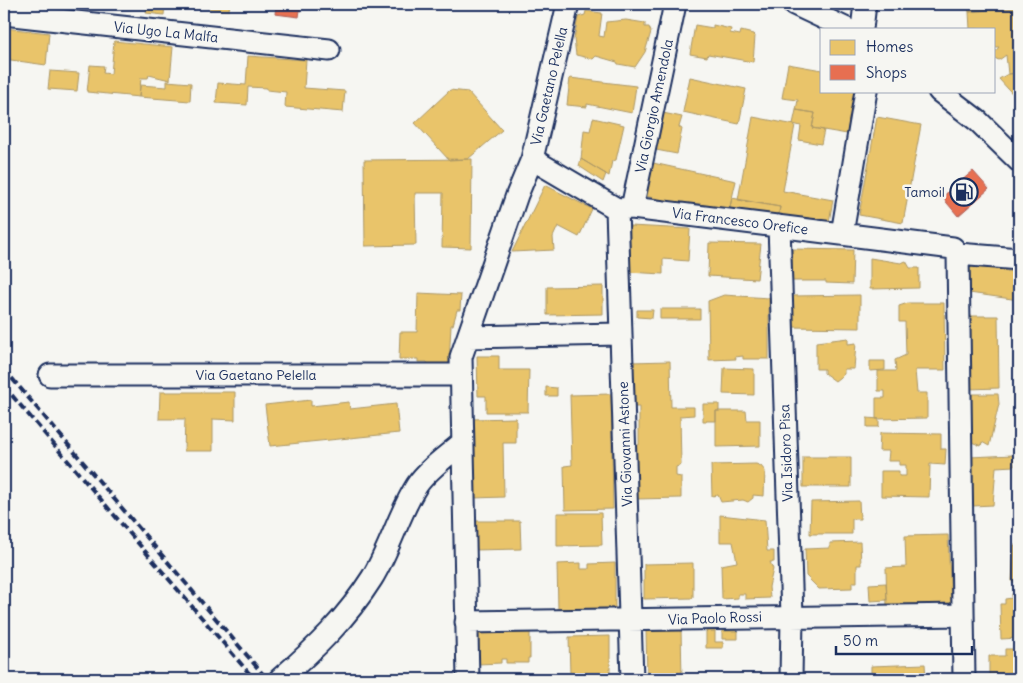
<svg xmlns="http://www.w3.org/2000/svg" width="1023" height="683" viewBox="0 0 1023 683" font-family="Delius,sans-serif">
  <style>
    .homes { fill: #e9c46a; stroke: #ab9766 }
    .shops { fill: #e76f51; stroke: #aa5c55 }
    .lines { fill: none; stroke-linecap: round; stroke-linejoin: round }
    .minor-casing { stroke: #1b2f5e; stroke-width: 25 }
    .minor { stroke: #f6f6f2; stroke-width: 21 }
    .rail { stroke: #1b2f5e; stroke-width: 4; stroke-dasharray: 8 4; stroke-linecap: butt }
    .labels { text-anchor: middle; stroke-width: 5; stroke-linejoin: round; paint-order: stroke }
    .street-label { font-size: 14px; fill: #1b2f5e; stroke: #f6f6f2 }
    .poi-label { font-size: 14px; fill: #1b2f5e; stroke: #f6f6f2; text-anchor: end }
  </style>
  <rect width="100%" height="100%" fill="#f6f6f2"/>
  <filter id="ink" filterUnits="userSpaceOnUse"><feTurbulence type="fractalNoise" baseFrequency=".02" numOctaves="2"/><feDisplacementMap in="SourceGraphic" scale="10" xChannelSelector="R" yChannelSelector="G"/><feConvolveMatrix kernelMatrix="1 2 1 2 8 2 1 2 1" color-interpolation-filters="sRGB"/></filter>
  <g filter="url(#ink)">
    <path class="homes" d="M147 4H165L164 15 146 13Z
      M209 4H230L229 10 209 9Z
      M944 4H961V7L947 8Z
      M986 4V10L969 12 968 5Z
      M1019 7V73L1008 74 1006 55 999 60 994 58V53L999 47H994V29H970L969 12Z
      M586 11 602 13 599 36 604 37 606 22 626 20 645 23V27H649L651 32 645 52 635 67 618 64 617 62 596 56 593 59 576 55 574 39 578 17 585 15Z
      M695 25 713 28V25L731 29 730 33 740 35 741 31 753 34 755 36 753 62 708 54 707 57 690 54Z
      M4 28 49 33 46 65 4 59Z
      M114 41 173 47 170 80 149 75 148 78H141L139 97 87 92 90 65 104 66 103 73 111 74Z
      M248 56 306 60 304 88 345 91 343 112 285 107 286 92 267 90V88L248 87 247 105 216 103 218 83 246 85Z
      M788 64 822 70V91H854L847 134 812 128 815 113 796 110 798 100 782 98Z
      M50 71 79 73 77 91 48 89Z
      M1019 73V101L999 79 1008 74Z
      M690 77 746 89 739 124 683 112Z
      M570 78 636 86 632 113 587 104V107L567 105Z
      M167 81 191 83 190 101 139 97 140 85 167 87Z
      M450 90 468 92 502 130 468 159 449 160 415 123Z
      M796 110 815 113 812 128 824 130 821 144 799 140 801 126 793 124Z
      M663 113 682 117 679 127 682 129 677 154 656 150Z
      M753 117 795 125 783 191 833 200 829 222 778 218 780 207 738 200Z
      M877 117 921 125 903 223 859 215Z
      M593 118 624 125 616 160 612 161 609 176 581 159 584 130 590 131Z
      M472 159 471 248 442 247 443 193H415L416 245 365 246 364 160Z
      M581 159 606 174 603 182 579 166Z
      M653 163 736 181 729 211 711 207 709 210 645 196Z
      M545 185 592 209 579 237 558 226 553 237 554 250 512 252Z
      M732 198 780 207 778 218 729 211Z
      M630 226 690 229 688 261 663 259V274L628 272Z
      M709 243 761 244 757 279 708 276Z
      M792 249 853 250 852 284 826 283V281H792Z
      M870 258 901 263 906 261 910 268H919V288L870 289Z
      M967 264 1019 273V300L962 292Z
      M603 286V314L547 315V287Z
      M418 293 461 295 460 310H457L453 325H451L449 363 446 365 428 364 427 362H418V359H399L400 332H417Z
      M724 295 769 298V359H743V356L735 357 736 359 709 360 708 301Z
      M860 295V328L792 327V296Z
      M908 303H944L945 370H915L917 393H927V418L876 419V398H885V391H878V371H896L895 360 906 355 905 322H899V306Z
      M660 309H700V319H660Z
      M637 310H653L652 318 637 317Z
      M967 316H998L999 388 969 389Z
      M848 338V344L856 343 854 369H844V374L835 381 824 373V369H816V342Z
      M477 356H499V370H529L528 412H486V396H478Z
      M670 361 671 407H694V415L680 416 681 465 676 467V476L681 477V498L636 499 635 445H639V407H631L630 362Z
      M870 361H885V370L870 371Z
      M724 368 754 369V395L723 394Z
      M546 387 557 388V396H546Z
      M160 392H235V420L213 419V451H184L185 419H159Z
      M611 394 613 509 565 510 564 466 572 465 570 395Z
      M967 394H998L999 404 989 446 982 442 981 446 967 440Z
      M311 400V406L349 402 350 409 396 404 399 433 270 446 265 405Z
      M703 404H719V411H716V421H703Z
      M716 411H746L747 420H760V446L716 447Z
      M516 418V443H503L504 497 474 498 472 419Z
      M867 418 879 419V427H867Z
      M880 433 941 434V449H946L945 465 930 464 929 497 881 496V471H899V476H906V465H899V461H888L889 451H879Z
      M1013 455 1014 466 996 467 993 505 973 506 970 457Z
      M803 457H851V487H803Z
      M756 464 761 466 765 471 764 496 753 495V498L748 502 743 500 721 502 718 495 712 496 711 465Z
      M859 501 860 519H852V534H810L811 502Z
      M557 513H601L602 545 557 546Z
      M720 515 765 520 767 551H774V562H770L773 569 769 587 770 598 745 599V594H738V598L722 599 721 565 737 562 733 542H720Z
      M474 521H520L521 549 474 550Z
      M948 535 951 604 887 606 886 568 906 567 905 536Z
      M860 542 861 565H857V582H852V588L819 589 806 576 805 549 830 548V543Z
      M1014 545 1019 546V582H1012Z
      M581 563V569H589V564L615 563V608L558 609 557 564Z
      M693 563V598L644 599V564Z
      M886 583 887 600 870 601 869 584Z
      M1012 594H1019V638L1001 639 1000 604H1005V599L1012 598Z
      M681 629 682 679H647L646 630Z
      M530 631V658H528V663H506V659H501V663L478 664 475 632Z
      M706 631H715V642H723V648H706Z
      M722 631H738V639H722Z
      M610 636V674L570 675 569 637Z
      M1005 649H1019V679H989V656H1005Z
      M925 664 926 679H871V666Z
      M608 676V679H570V677Z"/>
    <path class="shops" d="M276 4H301L299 17 275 14Z
      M973 171 989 189 958 216 942 197Z"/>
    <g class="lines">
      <g class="minor-casing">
        <path id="minor" d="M794 4 847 29
          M4 14 329 50
          M862 29 865 4
          M939 91 978 121 1019 161
          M532 159 617 209 632 208 953 248 958 254 1019 259
          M632 208 675 4
          M617 209 632 679
          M779 226 792 616 791 679
          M842 234 866 91
          M958 254 964 679
          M468 337 621 334
          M50 375H461
          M466 622 963 615
          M280 679C316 648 346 619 372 578 390 549 399 513 417 485 428 469 447 456 462 443
          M468 679 461 357 517 195 532 159 568 4"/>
      </g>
      <use href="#minor" class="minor"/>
      <path class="rail" d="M4 369 267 679
        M4 386 254 679"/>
    </g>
  </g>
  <defs>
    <g id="fuel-ring" transform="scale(1.4375)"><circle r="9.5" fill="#f6f6f2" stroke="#1b2f5e" stroke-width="1.5"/><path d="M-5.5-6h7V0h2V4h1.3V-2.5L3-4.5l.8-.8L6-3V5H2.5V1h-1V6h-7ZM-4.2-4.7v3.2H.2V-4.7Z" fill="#1b2f5e"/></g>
  </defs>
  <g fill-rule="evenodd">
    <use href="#fuel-ring" x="964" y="192"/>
  </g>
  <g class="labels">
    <g class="street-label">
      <text transform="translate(166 32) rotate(6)" y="5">Via Ugo La Malfa</text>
      <text transform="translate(549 86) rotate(-77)" y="5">Via Gaetano Pelella</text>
      <text transform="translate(654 106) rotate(-78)" y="5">Via Giorgio Amendola</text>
      <text transform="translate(740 221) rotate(7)" y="5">Via Francesco Orefice</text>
      <text x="256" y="380">Via Gaetano Pelella</text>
      <text transform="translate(625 444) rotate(-92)" y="5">Via Giovanni Astone</text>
      <text transform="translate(786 453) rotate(-92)" y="5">Via Isidoro Pisa</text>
      <text transform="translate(715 618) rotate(-2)" y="5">Via Paolo Rossi</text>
    </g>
    <g class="poi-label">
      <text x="945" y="197">Tamoil</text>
    </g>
  </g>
  <rect width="1023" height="683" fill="none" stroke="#f6f6f2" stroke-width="20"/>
  <rect x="10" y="10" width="1003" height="663" fill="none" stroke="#1b2f5e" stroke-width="2" filter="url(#ink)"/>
  <rect x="820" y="28" width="175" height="65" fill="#f6f6f2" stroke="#9ea6b7"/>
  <rect x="830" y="40" width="25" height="15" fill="#e9c46a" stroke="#9ea6b7"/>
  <text x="866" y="52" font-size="15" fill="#1b2f5e">Homes</text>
  <rect x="830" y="65" width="25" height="15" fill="#e76f51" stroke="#9ea6b7"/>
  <text x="866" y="78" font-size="15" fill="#1b2f5e">Shops</text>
  <path d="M836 646v8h136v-8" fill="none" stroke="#1b2f5e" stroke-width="2.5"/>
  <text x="843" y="646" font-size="15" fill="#1b2f5e" stroke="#f6f6f2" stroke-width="4" paint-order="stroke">50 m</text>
</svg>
